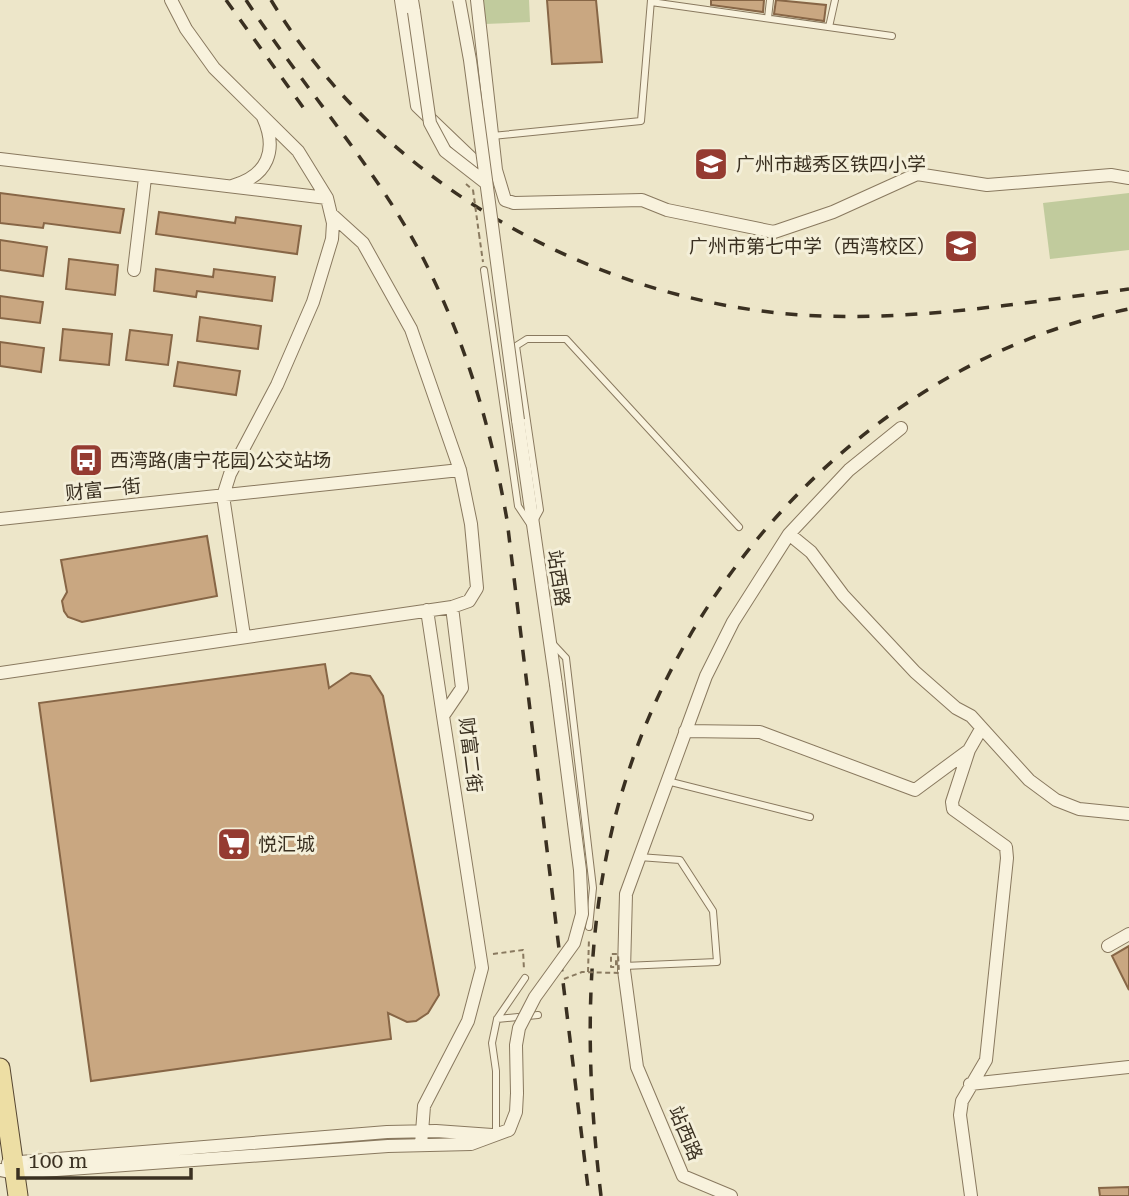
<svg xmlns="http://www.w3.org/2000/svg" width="1129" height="1196" viewBox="0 0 1129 1196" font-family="'Roboto Serif','Noto Sans SC',serif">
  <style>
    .green { fill: #c1cb9d }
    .building { fill: #c9a781; stroke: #876646; stroke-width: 2 }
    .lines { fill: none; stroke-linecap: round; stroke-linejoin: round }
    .lane-casing { stroke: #89795f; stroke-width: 8 }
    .street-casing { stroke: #89795f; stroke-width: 14 }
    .primary-casing { stroke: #574732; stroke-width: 21 }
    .path { stroke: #89795f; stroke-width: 2; stroke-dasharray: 5 3.5; stroke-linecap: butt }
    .lane { stroke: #f8f2dd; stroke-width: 6 }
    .street { stroke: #f8f2dd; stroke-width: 12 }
    .primary { stroke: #eddea4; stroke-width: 19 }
    .rail { stroke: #3a3021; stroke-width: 3.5; stroke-dasharray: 12 12; stroke-linecap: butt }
    .street-bridge-casing { stroke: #89795f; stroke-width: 14; stroke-linecap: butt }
    .path-bridge { stroke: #89795f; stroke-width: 2; stroke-dasharray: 5 3.5; stroke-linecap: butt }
    .street-bridge { stroke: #f8f2dd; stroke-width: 12 }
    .labels { text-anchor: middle; stroke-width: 6; stroke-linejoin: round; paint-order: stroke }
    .poi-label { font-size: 19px; fill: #3a3021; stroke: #f4efd9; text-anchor: start }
    .street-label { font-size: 19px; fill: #3a3021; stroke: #f4efd9 }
  </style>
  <rect width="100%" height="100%" fill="#ede6c9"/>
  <path class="green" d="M484 0H529L530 22 485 24Z
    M1129 193V250L1050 259 1043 203Z"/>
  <path class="building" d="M547 0H596L602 62 552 64Z
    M711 0H764L763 12 711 5Z
    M776 0 826 5 824 21 774 14Z
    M0 193 124 209 120 233 44 223 43 228 0 223Z
    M159 212 235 223 236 217 301 226 297 254 156 234Z
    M0 240 47 247 43 276 0 270Z
    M69 259 118 265 115 295 66 289Z
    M156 269 213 277 214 269 275 277 272 301 197 291 196 297 154 291Z
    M0 296 43 302 40 323 0 318Z
    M200 317 261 326 258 349 197 341Z
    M63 329 112 334 109 365 60 360Z
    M130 330 172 335 168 365 126 360Z
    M0 342 44 348 41 372 0 366Z
    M178 362 240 371 236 395 174 386Z
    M207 536 217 596 82 622 68 617 64 611 62 601 67 592 61 560Z
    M325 664 329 688 351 673 370 676 383 696 439 995 428 1013 416 1021 407 1022 388 1013 391 1039 91 1081 39 703Z
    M1129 946V990L1112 956Z
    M1129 1187V1196H1100L1099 1188Z"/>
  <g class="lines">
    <g class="lane-casing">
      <path id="lane" d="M651 2 892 36
        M768 18 770 0
        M829 27 835 0
        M492 136 641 121 651 0
        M484 270 518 506 530 524
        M534 521 540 510 516 346 527 339H566L739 527
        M553 644 566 658 593 888 589 927
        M667 781 810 817
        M624 966 717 962 713 911 680 860 639 857
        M497 1019 538 1015
        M496 1134V1071L492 1043 497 1019 525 978"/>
    </g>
    <g class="street-casing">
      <path id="street" d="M171 0 186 29 214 68 298 151 327 198 333 223 332 239 313 302 277 385 230 474 223 496 244 636
        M401 0 417 106 488 174
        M412 0 414 12
        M477 0 496 170 505 200 514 203 642 200 667 210 774 232 833 212 917 174 987 185 1111 175 1129 178
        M0 159 327 198
        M232 186C268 176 278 150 263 117
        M134 270 145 178
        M518 420 556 684
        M0 519 460 470
        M789 534 811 552 843 595 915 672 956 708 971 716 1029 780 1056 800 1079 809 1129 814
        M427 610 443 716
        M0 673 452 607 469 601 477 588 471 524 460 470 411 329 363 243 331 214
        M685 731 760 732 915 790 969 750
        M1108 946 1129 934
        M970 1084 1129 1067
        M421 1145 424 1106 468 1021 482 968 443 716 462 688 452 607
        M8 1163 387 1132 436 1131 492 1135
        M0 1170 15 1173 388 1146 471 1144 509 1130 516 1112 517 1093
        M731 1196 683 1176 637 1067 624 970 626 894 706 676 733 622 789 534 849 470 901 428
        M971 1196 960 1115 962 1101 986 1060 1007 858 1006 847 953 809 952 802 969 750 981 729"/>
    </g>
    <g class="primary-casing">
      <path id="primary" d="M0 1068 18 1196"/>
    </g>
    <path class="path" d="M466 184 473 190
      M479 234 483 262
      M493 954 523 950 524 970
      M588 972 589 938"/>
    <use href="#lane" class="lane"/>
    <use href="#street" class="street"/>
    <use href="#primary" class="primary"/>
    <path class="rail" d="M226 0 305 110
      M246 0C303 87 375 166 423 258 466 342 491 428 507 520L589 1196
      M271 0C381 182 592 301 802 315 911 322 1021 303 1129 289
      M601 1196C587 1079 584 964 608 848 661 590 867 363 1129 309"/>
    <g class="street-bridge-casing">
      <path id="street-bridge" d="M459 0 470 60 518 420
        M414 12 430 123 445 151 486 183
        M517 1093 516 1045 519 1028 535 997 574 943 582 914 580 870 556 684"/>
    </g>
    <path class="path-bridge" d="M473 190 479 234
      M564 979 582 972 619 973 618 954H611V967H616V958"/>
    <use href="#street-bridge" class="street-bridge"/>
  </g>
  <defs>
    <g id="school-square" transform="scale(1.75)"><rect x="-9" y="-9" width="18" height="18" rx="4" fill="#953b31" stroke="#f4efd9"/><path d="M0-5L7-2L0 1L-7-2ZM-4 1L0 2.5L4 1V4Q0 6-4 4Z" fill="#fff"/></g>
    <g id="bus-square" transform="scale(1.75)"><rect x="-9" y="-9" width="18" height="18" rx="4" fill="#953b31" stroke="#f4efd9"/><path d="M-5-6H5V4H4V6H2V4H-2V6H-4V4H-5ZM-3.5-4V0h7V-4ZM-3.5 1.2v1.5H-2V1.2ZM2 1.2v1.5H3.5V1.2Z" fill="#fff"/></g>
    <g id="supermarket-square" transform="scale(1.75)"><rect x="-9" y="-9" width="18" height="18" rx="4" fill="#953b31" stroke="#f4efd9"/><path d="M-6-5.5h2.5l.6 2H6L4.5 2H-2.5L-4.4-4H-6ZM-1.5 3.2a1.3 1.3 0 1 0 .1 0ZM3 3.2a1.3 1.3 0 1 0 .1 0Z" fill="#fff"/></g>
  </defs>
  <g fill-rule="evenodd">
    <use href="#school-square" x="711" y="164"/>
    <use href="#school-square" x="961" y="246"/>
    <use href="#bus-square" x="86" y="460"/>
    <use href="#supermarket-square" x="234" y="844"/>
  </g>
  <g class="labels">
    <g class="poi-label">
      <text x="736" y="171">广州市越秀区铁四小学</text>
      <text x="936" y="253" text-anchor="end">广州市第七中学（西湾校区）</text>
      <text x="110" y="467">西湾路(唐宁花园)公交站场</text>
      <text x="258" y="851">悦汇城</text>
    </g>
    <g class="street-label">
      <text transform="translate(103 489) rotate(-6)" y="7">财富一街</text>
      <text transform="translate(559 578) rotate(81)" y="7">站西路</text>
      <text transform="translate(471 755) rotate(83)" y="7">财富二街</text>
      <text transform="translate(686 1133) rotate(67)" y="7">站西路</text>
    </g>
  </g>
  <path d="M18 1168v10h173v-10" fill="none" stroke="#3a3021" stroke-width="3.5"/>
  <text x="28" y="1168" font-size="21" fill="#3a3021" stroke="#f4efd9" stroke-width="5" paint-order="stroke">100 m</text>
</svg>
